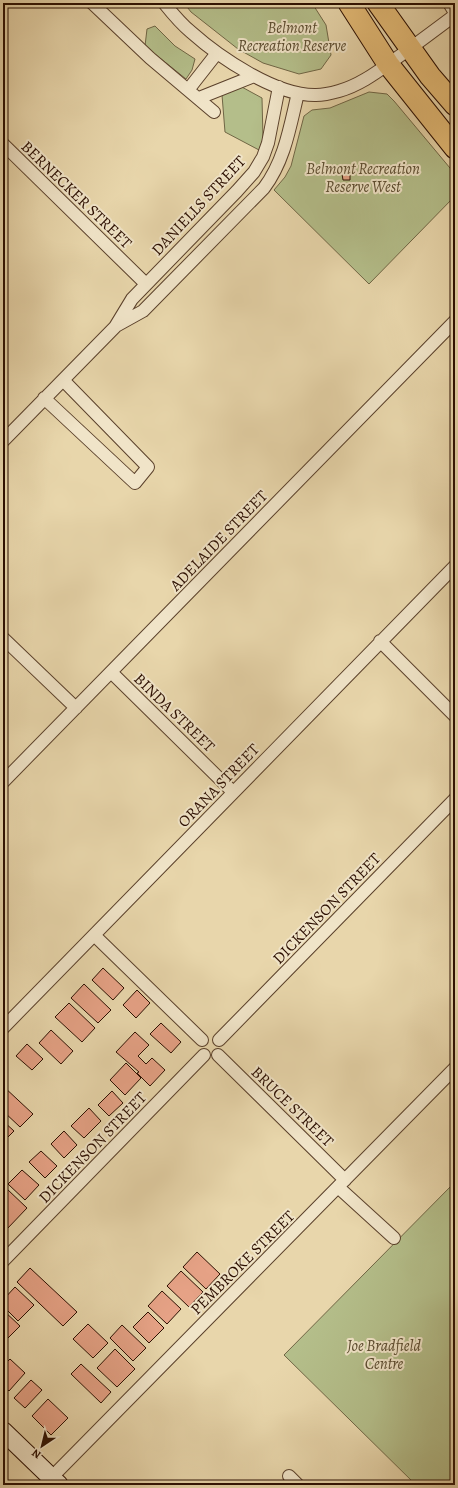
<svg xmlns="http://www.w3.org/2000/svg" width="458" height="1488" viewBox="0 0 458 1488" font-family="Alegreya,serif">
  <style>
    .green { fill: #b4be8a; stroke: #706645 }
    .building { fill: #e6a286; stroke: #2b0e00 }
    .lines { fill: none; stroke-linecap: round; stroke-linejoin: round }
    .minor-casing { stroke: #5a402b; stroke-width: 14 }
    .secondary-casing { stroke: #2b0e00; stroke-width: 20 }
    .trunk-casing { stroke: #2b0e00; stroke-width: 23 }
    .minor { stroke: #f0e4c8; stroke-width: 12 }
    .secondary { stroke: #f0e4c8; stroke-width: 18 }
    .trunk { stroke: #e4bb76; stroke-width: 21 }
    .labels { text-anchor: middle; stroke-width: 4; stroke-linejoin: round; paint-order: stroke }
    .park-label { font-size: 16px; font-style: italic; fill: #5b4c30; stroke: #f0e4c8 }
    .street-label { font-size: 16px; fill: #2b0e00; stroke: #f0e4c8 }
  </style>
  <rect width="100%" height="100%" fill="#e8d6ab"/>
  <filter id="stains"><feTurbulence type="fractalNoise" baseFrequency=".005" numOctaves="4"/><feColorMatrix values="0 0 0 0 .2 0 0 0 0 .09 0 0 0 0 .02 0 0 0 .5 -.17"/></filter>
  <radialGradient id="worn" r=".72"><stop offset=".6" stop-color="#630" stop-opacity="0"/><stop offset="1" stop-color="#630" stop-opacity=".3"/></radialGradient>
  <path class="green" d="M184 3H312L326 25 331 55 321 69 299 74 263 63 238 49 191 12Z
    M155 26 175 46 195 59 192 70 186 79 145 46 147 29Z
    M240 86 262 98 263 139 259 150 225 132 222 95Z
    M369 92 387 94 394 101 455 174V196L369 284 274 190 285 177 291 166 304 116 312 110 330 108Z
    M455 1182V1475L448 1482 452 1485H416L284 1355Z"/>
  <path class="building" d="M350 173V180H343L342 174Z
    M103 968 124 988 113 1000 92 980Z
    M84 984 111 1010 98 1023 71 998Z
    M137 990 150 1003 136 1018 123 1005Z
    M69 1003 95 1028 82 1042 55 1017Z
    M161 1023 181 1042 171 1053 150 1034Z
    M51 1030 73 1051 61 1064 39 1043Z
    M135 1032 149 1045 138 1056 146 1064 152 1058 165 1070 150 1086 137 1073 139 1072 116 1052Z
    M27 1044 43 1059 32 1070 16 1056Z
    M126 1063 141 1078 125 1095 110 1080Z
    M3 1086 33 1114 20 1127 3 1111Z
    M112 1091 123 1103 109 1116 98 1105Z
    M89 1108 101 1121 84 1138 71 1126Z
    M3 1121 14 1131 7 1138 3 1134Z
    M64 1131 77 1145 64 1158 51 1144Z
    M41 1151 57 1166 45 1178 29 1162Z
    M3 1170 8 1174 3 1179Z
    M22 1170 39 1185 25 1200 8 1184Z
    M7 1189 27 1208 7 1229 3 1226V1193Z
    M197 1252 220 1274 206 1289 183 1267Z
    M30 1268 77 1312 63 1326 17 1282Z
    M181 1271 203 1292 189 1307 167 1286Z
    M15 1287 34 1305 18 1321 3 1306V1300Z
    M162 1291 181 1309 167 1324 148 1306Z
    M3 1310 20 1326 4 1342H3Z
    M148 1312 164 1328 149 1343 133 1327Z
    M88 1324 108 1343 93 1358 73 1339Z
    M122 1325 146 1348 133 1361 110 1338Z
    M115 1349 135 1369 117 1387 97 1368Z
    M10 1359 25 1373 9 1391 3 1385V1366Z
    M81 1364 111 1392 101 1403 71 1374Z
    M31 1380 42 1390 25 1408 14 1398Z
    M48 1399 68 1418 51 1435 32 1416Z"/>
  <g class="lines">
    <g class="minor-casing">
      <path id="minor" d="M92 3 150 58 214 112
        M164 3C172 13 181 24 191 32 219 57 276 96 316 95 323 95 332 93 339 91 360 85 377 72 394 60 415 45 435 30 455 15
        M449 3 455 13
        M188 90 217 53
        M199 98 254 76
        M3 144 146 284
        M116 326 143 311 264 188C285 160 290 126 298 93
        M44 398 135 483 148 467 63 380
        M3 441 115 327 132 299 237 191 254 172 263 157 268 143 279 87
        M3 638 76 708
        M380 641 455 716
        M111 672 233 792
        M3 782 455 321
        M94 935 202 1040
        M3 1028 455 566
        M219 1040 455 799
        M218 1055 345 1180
        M338 1187 394 1238
        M3 1261 204 1055
        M289 1476 298 1485
        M52 1477 455 1068"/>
    </g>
    <g class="secondary-casing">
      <path id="secondary" d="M3 1431 59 1485"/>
    </g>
    <g class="trunk-casing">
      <path id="trunk" d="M349 3 388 64 455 148
        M378 3 430 76 455 105"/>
    </g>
    <use href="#minor" class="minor"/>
    <use href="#secondary" class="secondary"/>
    <use href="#trunk" class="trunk"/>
  </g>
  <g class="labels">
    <g class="park-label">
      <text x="292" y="33">Belmont<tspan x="292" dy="18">Recreation Reserve</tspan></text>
      <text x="363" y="174">Belmont Recreation<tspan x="363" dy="18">Reserve West</tspan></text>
      <text x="384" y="1351">Joe Bradfield<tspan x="384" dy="18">Centre</tspan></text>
    </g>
    <g class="street-label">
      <text transform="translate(77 194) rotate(44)" y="6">BERNECKER STREET</text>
      <text transform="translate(198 205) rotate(-47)" y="6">DANIELLS STREET</text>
      <text transform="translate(218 540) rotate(-46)" y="6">ADELAIDE STREET</text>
      <text transform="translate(175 712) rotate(44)" y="6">BINDA STREET</text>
      <text transform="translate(218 785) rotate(-46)" y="6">ORANA STREET</text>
      <text transform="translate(326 908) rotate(-46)" y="6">DICKENSON STREET</text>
      <text transform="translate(293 1106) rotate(44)" y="6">BRUCE STREET</text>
      <text transform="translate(92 1147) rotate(-46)" y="6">DICKENSON STREET</text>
      <text transform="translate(242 1262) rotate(-45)" y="6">PEMBROKE STREET</text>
    </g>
  </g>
  <rect width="458" height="1488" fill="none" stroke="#e8d6ab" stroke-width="16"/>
  <rect x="4" y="4" width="450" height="1480" fill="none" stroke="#2b0e00" stroke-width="2"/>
  <rect x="8" y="8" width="442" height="1472" fill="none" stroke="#2b0e00"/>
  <g transform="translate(42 1446) rotate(215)" stroke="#f0e4c8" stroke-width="3" paint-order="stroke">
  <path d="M0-3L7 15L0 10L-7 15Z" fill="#2b0e00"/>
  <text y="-6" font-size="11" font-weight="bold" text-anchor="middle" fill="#2b0e00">N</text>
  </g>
  <rect width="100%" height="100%" filter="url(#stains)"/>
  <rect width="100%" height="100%" fill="url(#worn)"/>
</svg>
